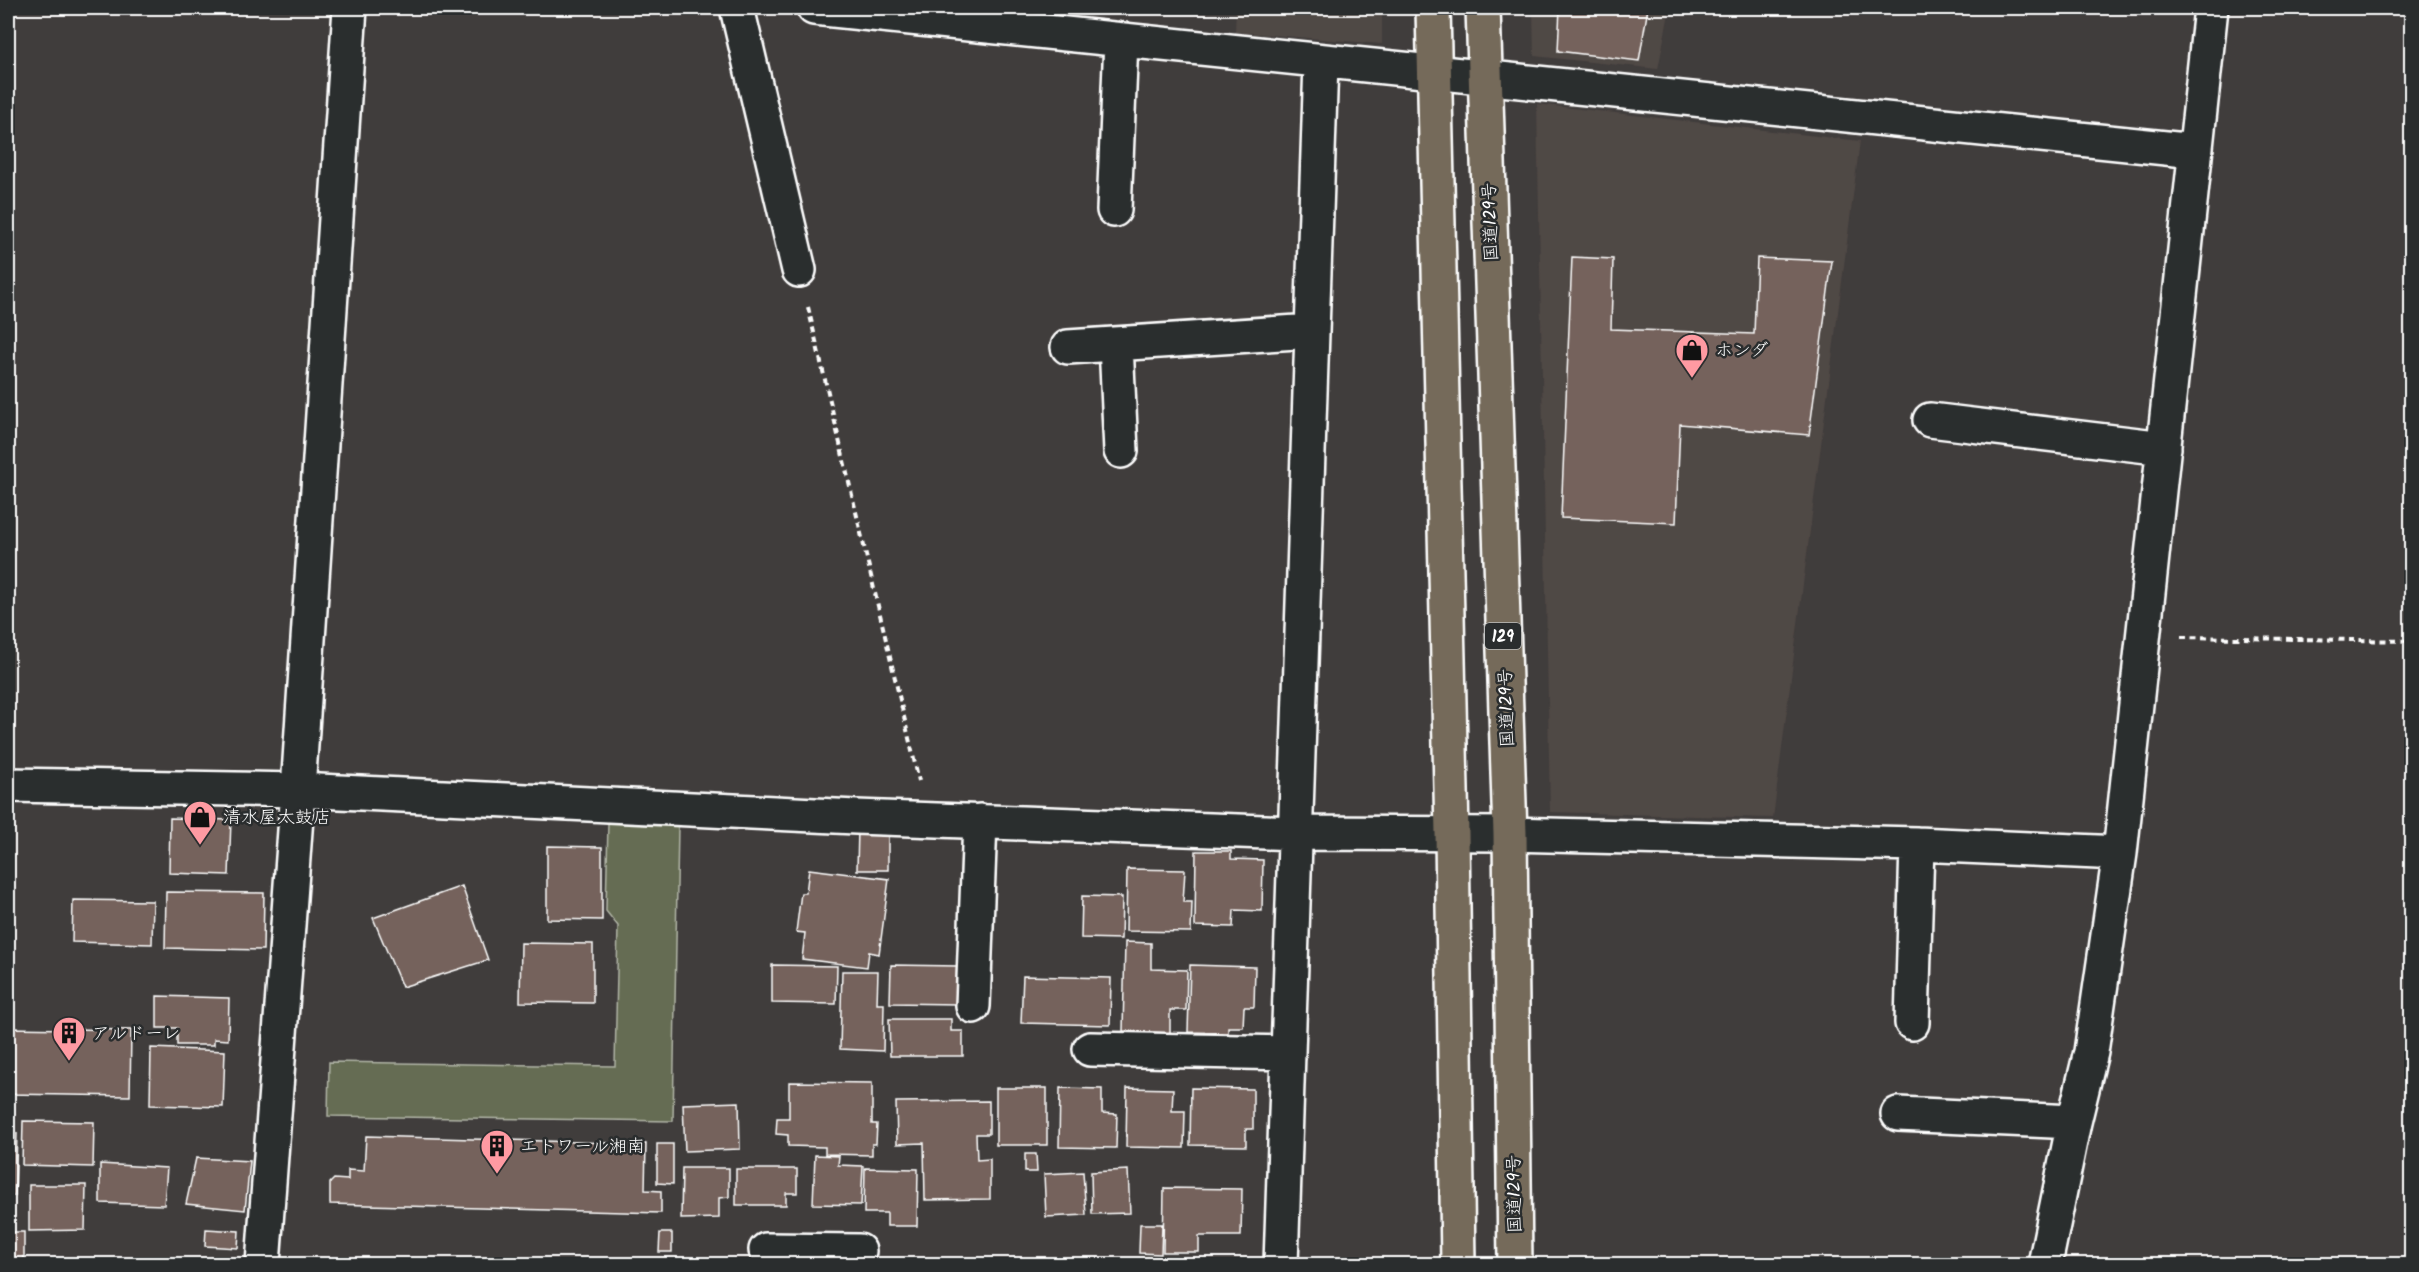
<svg xmlns="http://www.w3.org/2000/svg" width="2419" height="1272" viewBox="0 0 2419 1272" font-family="Kalam,'Klee One',sans-serif">
  <style>
    .built { fill: #504845 }
    .green { fill: #656c52; stroke: #b2b6a8; stroke-width: 1.5 }
    .building { fill: #74625b; stroke: #fff; stroke-width: 1.5 }
    .lines { fill: none; stroke-linecap: round; stroke-linejoin: round }
    .minor-casing { stroke: #fff; stroke-width: 38 }
    .highway-casing { stroke: #fff; stroke-width: 38 }
    .path { stroke: #fff; stroke-width: 4; stroke-dasharray: 6 4.5; stroke-linecap: butt }
    .minor { stroke: #2a2d2e; stroke-width: 33 }
    .highway { stroke: #746a5a; stroke-width: 33 }
    .labels { text-anchor: middle; stroke-width: 5; stroke-linejoin: round; paint-order: stroke }
    .shield { fill: #2a2d2e; stroke: #bfc0c0; stroke-width: 1.5 }
    .shield-label { font-size: 16px; font-weight: bold; fill: #fff }
    .street-label { font-size: 18px; fill: #fff; stroke: #2a2d2e }
    .poi-label { font-size: 18px; fill: #fff; stroke: #2a2d2e; text-anchor: start }
  </style>
  <rect width="100%" height="100%" fill="#403d3c"/>
  <filter id="ink" filterUnits="userSpaceOnUse"><feTurbulence type="fractalNoise" baseFrequency=".0167" numOctaves="2"/><feDisplacementMap in="SourceGraphic" scale="12" xChannelSelector="R" yChannelSelector="G"/><feConvolveMatrix kernelMatrix="1 2 1 2 8 2 1 2 1" color-interpolation-filters="sRGB"/></filter>
  <g filter="url(#ink)">
    <path class="built" d="M1236 8H1382V44L1235 32Z
      M1533 8H1670L1658 69 1534 56Z
      M1537 104 1860 141 1773 818 1550 812Z"/>
    <path class="green" d="M608 823 678 825 673 1121 328 1116 329 1062 615 1066 618 926 606 911Z"/>
    <path class="building" d="M1560 8H1648L1639 61 1558 51Z
      M1572 257 1613 259 1611 329 1754 334 1757 258 1832 261 1809 435 1680 424 1676 523 1561 518Z
      M170 818 231 820 229 875 169 873Z
      M858 829H888V870H857Z
      M547 846 602 847V920L547 919Z
      M1196 851H1231V859L1263 860 1262 911 1234 910 1233 927 1195 926Z
      M809 869 889 879 879 954 869 952 867 967 802 959 805 933 796 932 801 893H806Z
      M1127 869 1185 870 1183 902H1192L1191 932 1126 931Z
      M8 885H13L12 940H8Z
      M462 886 488 960 402 987 373 918Z
      M166 892 264 893 263 950 165 948Z
      M1082 896 1122 897 1121 939 1081 938Z
      M73 900 153 901 152 944 72 942Z
      M1125 942 1151 943V969L1187 970 1186 1010H1170V1033L1123 1031Z
      M521 943 593 944V1003L520 1002Z
      M772 965 837 966 836 1004 772 1003Z
      M891 965 958 966V1004L890 1003Z
      M1190 965 1255 967 1254 1007H1244L1243 1027H1228V1033L1188 1032Z
      M842 971H878L877 1004H884L883 1051 840 1049Z
      M1023 976 1111 978 1110 1025 1021 1023Z
      M157 996 229 998 228 1040 214 1039V1045H177V1028H157Z
      M889 1019H951V1031H963V1056H890Z
      M8 1028 131 1030 130 1096 8 1094Z
      M151 1048 225 1051 223 1107 150 1105Z
      M789 1082 872 1083V1124H877L876 1144H872V1155L825 1154V1147L788 1146V1135L776 1134 777 1118H789Z
      M996 1088H1047V1145H996Z
      M1060 1088 1102 1089V1113L1117 1114 1116 1148 1059 1147Z
      M1127 1088 1173 1089 1172 1111H1185L1184 1148 1126 1147Z
      M1191 1088 1253 1089V1129H1246V1146L1190 1145Z
      M989 1101V1134H976L977 1160 990 1159V1199L925 1200 924 1143 897 1144 896 1102Z
      M739 1102 740 1149 685 1151 683 1104Z
      M23 1121 94 1122 93 1167 22 1165Z
      M8 1133H17L15 1196 8 1195Z
      M366 1136 646 1144 645 1190 661 1191V1213L330 1204V1183L334 1179 348 1180V1170L364 1171Z
      M657 1144H673V1184L657 1183Z
      M1025 1154H1036L1037 1172H1025Z
      M815 1155 839 1156 838 1165 863 1166 861 1205 813 1204Z
      M196 1158 250 1161 245 1210 186 1204Z
      M100 1164 167 1168 164 1205 100 1203Z
      M682 1168H729V1197L719 1198V1218L681 1219Z
      M865 1168 918 1169 917 1226H887V1213H864Z
      M736 1169H797V1193H786V1205H736Z
      M1128 1170 1130 1213 1092 1214 1091 1172Z
      M1083 1172 1086 1215 1046 1217 1044 1174Z
      M29 1185H86L85 1230 29 1231Z
      M1164 1188 1242 1189 1241 1236H1199V1252H1163Z
      M1140 1224H1162L1161 1254 1139 1253Z
      M206 1229 239 1231 238 1248 205 1246Z
      M8 1232H24V1264H8Z
      M660 1233H672V1252H659Z
      M882 1260 923 1262 922 1264H882Z"/>
    <g class="lines">
      <g class="minor-casing">
        <path id="minor" d="M737 8 799 270
          M814 8 2195 151
          M1114 210 1121 40
          M1116 344 1121 451
          M1068 347 1312 331
          M1930 420 2164 448
          M8 785 298 790 856 817 1295 833 1510 834 1917 844 2120 853
          M973 1006 980 821
          M1912 1023 1917 844
          M1090 1049 1288 1053
          M1898 1114 2074 1122
          M766 1250 859 1251
          M263 1264 298 790 350 8
          M1281 1264 1321 62
          M2045 1264 2074 1122 2091 1052 2120 853 2211 8"/>
      </g>
      <g class="highway-casing">
        <path id="highway" d="M1433 8 1452 833 1458 1264
          M1483 8 1510 834 1515 1264"/>
      </g>
      <path class="path" d="M808 307 919 781
        M2181 637 2412 641"/>
      <use href="#minor" class="minor"/>
      <use href="#highway" class="highway"/>
    </g>
  </g>
  <defs>
    <g id="shop-pin" transform="scale(1.725)"><path d="M0 17L-7.5 6A9.5 9.5 0 1 1 7.5 6Z" fill="#ff9aa2" stroke="#2a2d2e"/><path d="M-5-2.5h2.3a2.7 3.5 0 0 1 5.4 0H5L5.5 6h-11ZM-1.5-2.5h3a1.5 2.3 0 0 0-3 0Z" fill="#111"/></g>
    <g id="building-pin" transform="scale(1.725)"><path d="M0 17L-7.5 6A9.5 9.5 0 1 1 7.5 6Z" fill="#ff9aa2" stroke="#2a2d2e"/><path d="M-4-6H4V6H1V3H-1V6H-4ZM-2.5-4.3h1.7v1.8h-1.7ZM.8-4.3h1.7v1.8H.8ZM-2.5-1h1.7V.8h-1.7ZM.8-1h1.7V.8H.8Z" fill="#111"/></g>
  </defs>
  <g fill-rule="evenodd">
    <use href="#shop-pin" x="1692" y="350"/>
    <use href="#shop-pin" x="200" y="817"/>
    <use href="#building-pin" x="69" y="1033"/>
    <use href="#building-pin" x="497" y="1146"/>
  </g>
  <g class="labels">
    <rect class="shield" x="1485" y="623" width="36" height="26" rx="4.5"/>
    <g class="shield-label">
      <text x="1503" y="642">129</text>
    </g>
    <g class="street-label">
      <text transform="translate(1490 222) rotate(-92)" y="6">国道129号</text>
      <text transform="translate(1506 708) rotate(-92)" y="6">国道129号</text>
      <text transform="translate(1514 1194) rotate(-91)" y="6">国道129号</text>
    </g>
    <g class="poi-label">
      <text x="1715" y="356">ホンダ</text>
      <text x="223" y="823">清水屋太鼓店</text>
      <text x="92" y="1039">アルドーレ</text>
      <text x="520" y="1152">エトワール湘南</text>
    </g>
  </g>
  <rect width="2419" height="1272" fill="none" stroke="#2a2d2e" stroke-width="30"/>
  <rect x="15" y="15" width="2389" height="1242" fill="none" stroke="#fff" stroke-width="2" filter="url(#ink)"/>
</svg>
